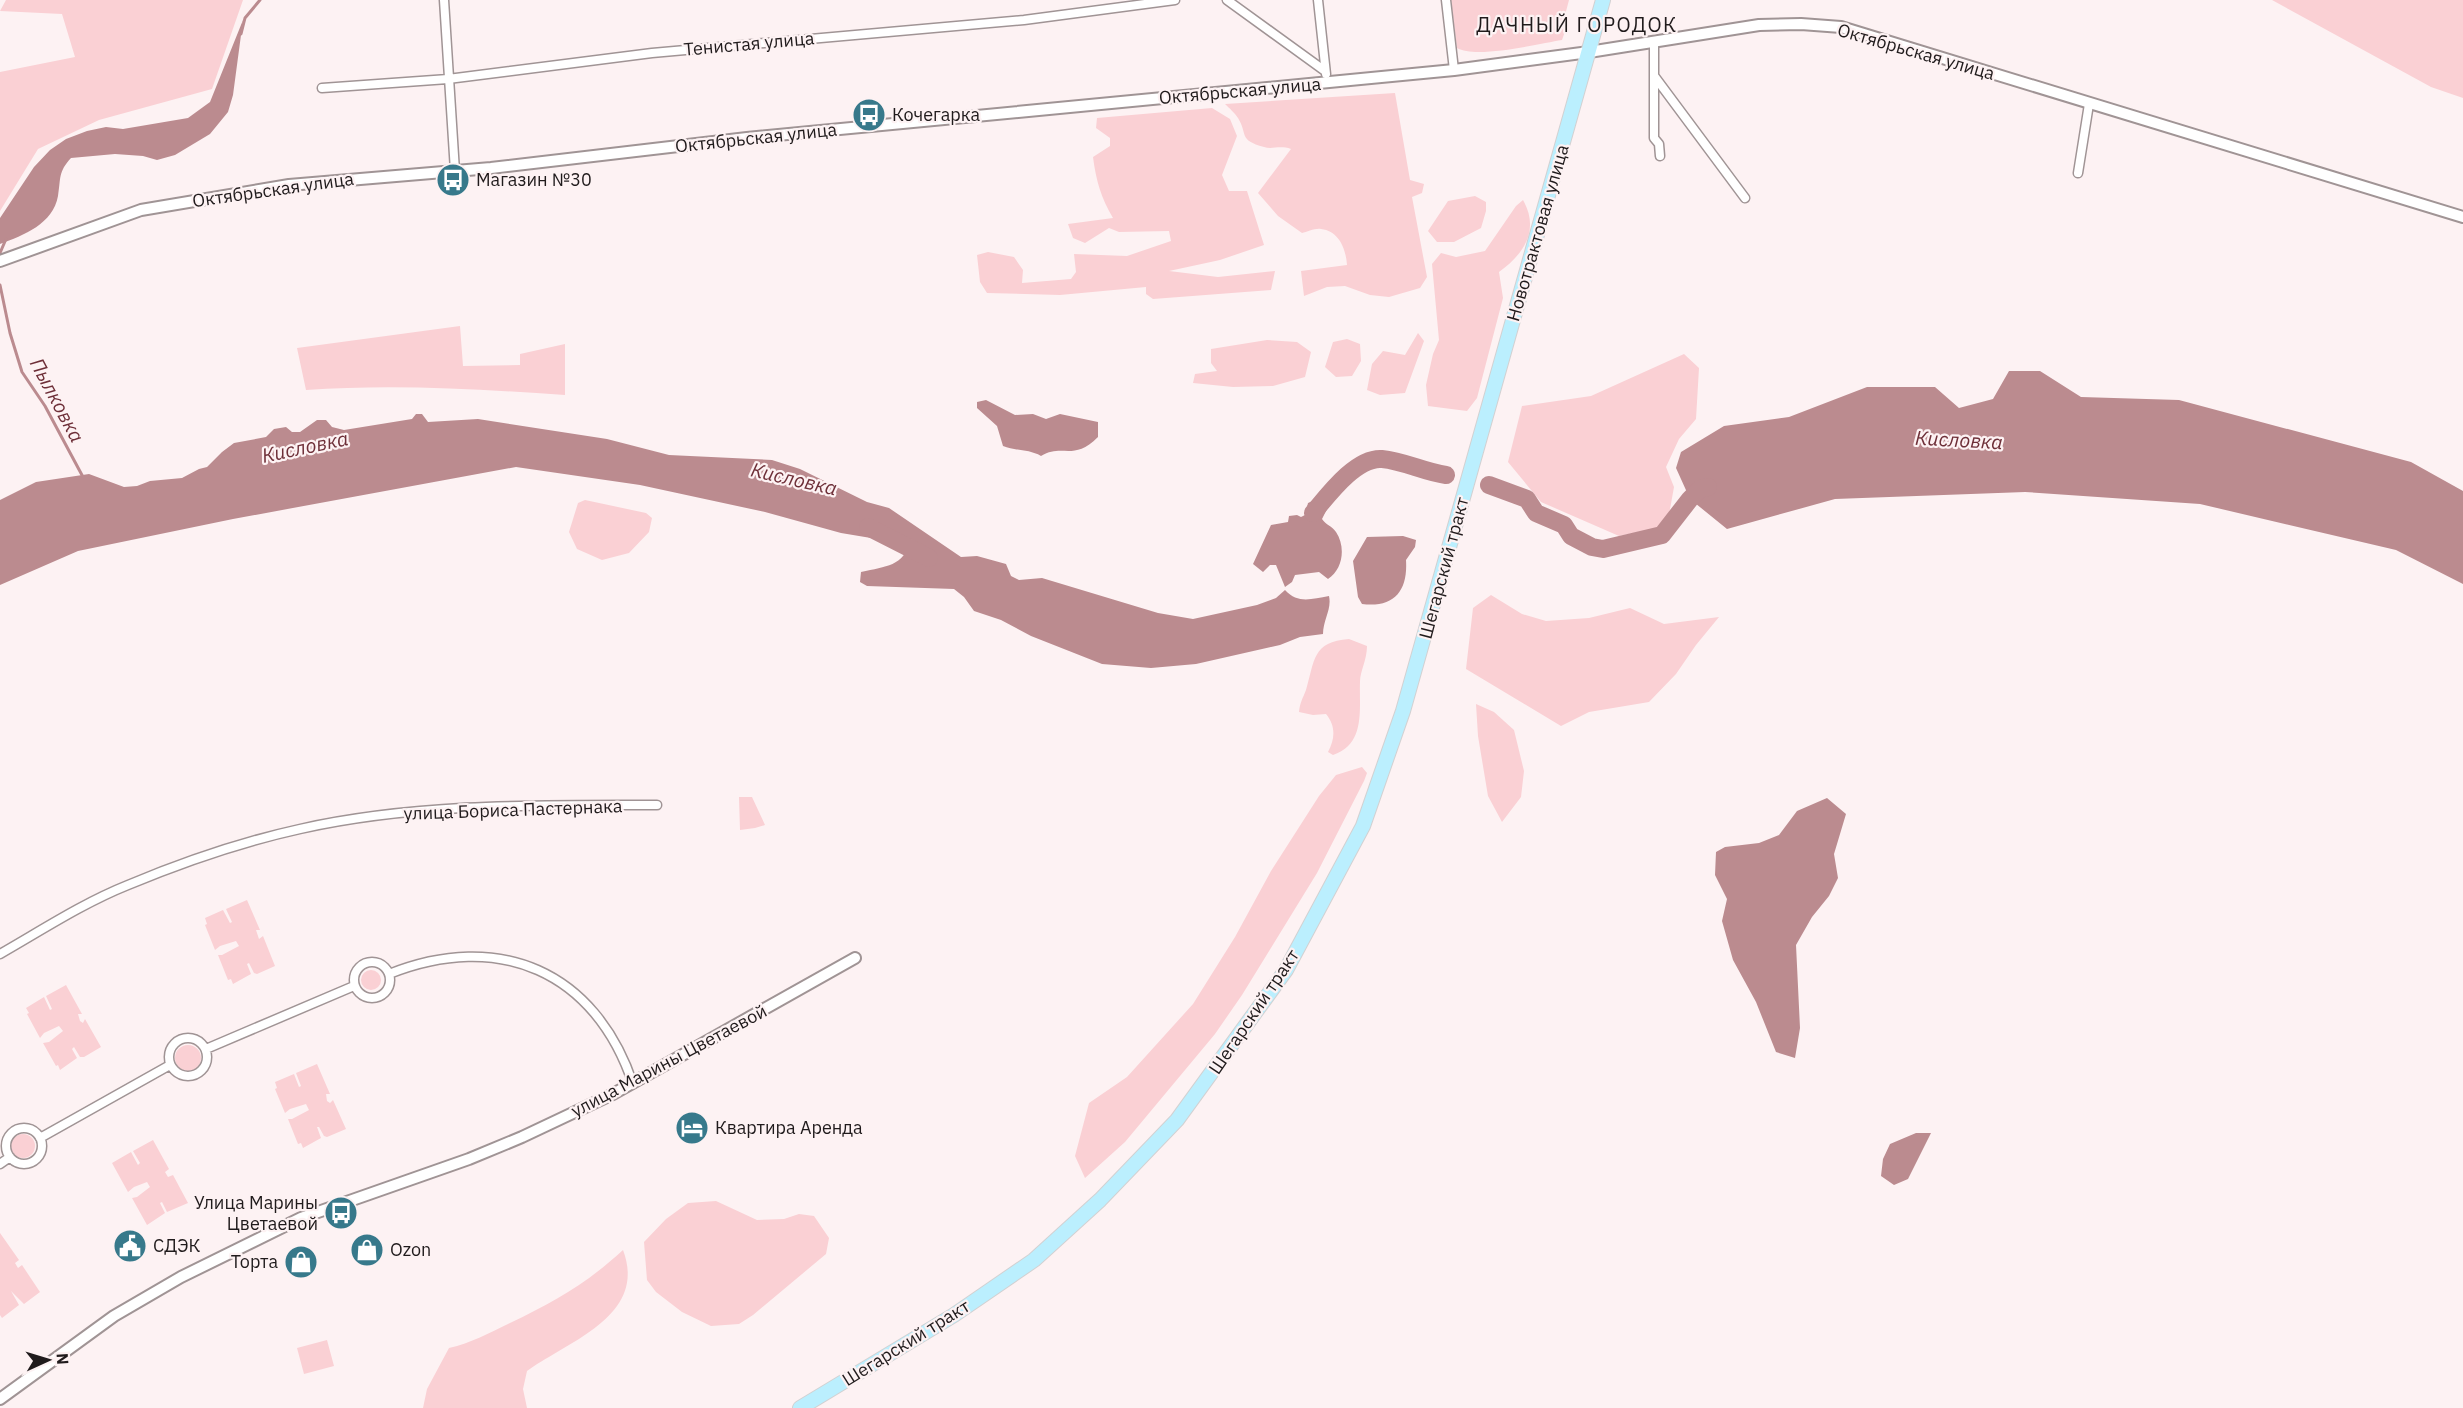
<svg xmlns="http://www.w3.org/2000/svg" width="2463" height="1408" viewBox="0 0 2463 1408" font-family="'IBM Plex Sans',sans-serif">
  <style>
    .green { fill: #fad0d4 }
    .water { fill: #bb8b8f }
    .lines { fill: none; stroke-linecap: round; stroke-linejoin: round }
    .stream { stroke: #bb8b8f; stroke-width: 3 }
    .river { stroke: #bb8b8f; stroke-width: 18 }
    .minor-casing { stroke: #a09495; stroke-width: 11 }
    .tertiary-casing { stroke: #a09495; stroke-width: 14 }
    .primary-casing { stroke: #d2d1d2; stroke-width: 16 }
    .minor { stroke: #fff; stroke-width: 8 }
    .tertiary { stroke: #fff; stroke-width: 10 }
    .primary { stroke: #bbeffe; stroke-width: 14 }
    .labels { text-anchor: middle; stroke-width: 4.5; stroke-linejoin: round; paint-order: stroke }
    .street-label { font-size: 18px; fill: #201b1c; stroke: #fdf2f3 }
    .poi-label { font-size: 18px; fill: #201b1c; stroke: #fdf2f3; text-anchor: start }
    .neighbourhood-label { font-size: 20px; letter-spacing: 1.5px; fill: #201b1c; stroke: #fdf2f3 }
    .water-label { font-size: 20px; font-style: italic; fill: #6e2f38; stroke: #fdf2f3 }
  </style>
  <rect width="100%" height="100%" fill="#fdf2f3"/>
  <path class="green" d="M6 0H243L212 89 99 120 38 149 0 211V72L75 57 62 14 0 11Z
    M1451 0H1569L1564 19 1569 20 1562 40C1538 44 1476 59 1457 48Z
    M2272 0H2463V98L2431 87Z
    M1395 93 1410 180 1424 184 1422 193 1412 197 1427 277 1420 288 1389 297 1370 295 1345 286 1327 287 1304 296 1301 271 1347 265C1346 249 1339 231 1321 229 1315 228 1307 232 1302 233L1278 216 1258 193 1291 149C1279 145 1272 150 1264 147 1238 140 1248 134 1238 118 1235 113 1229 108 1225 104Z
    M1212 108 1230 119 1237 136 1222 175 1229 191H1247L1264 245 1220 260 1169 271 1218 277 1275 271 1271 290 1153 299 1146 294V287L1060 295 987 293 980 282 977 255 988 252 1014 257 1023 270 1022 283 1071 279 1076 272 1074 254 1127 256 1171 241 1169 231 1119 232 1109 228 1085 243 1073 238 1068 224 1113 218C1101 198 1096 180 1093 157L1110 146V138L1096 128 1097 118Z
    M1475 196 1486 202V211L1481 228 1454 242H1437L1428 231 1448 201Z
    M1523 200C1540 230 1524 254 1499 272L1503 298 1477 398 1467 411 1428 406 1426 385 1433 354 1439 340 1432 264 1441 253 1456 257 1485 251 1516 206Z
    M460 326 463 366 520 365V354L565 344V395C479 389 392 384 306 390L297 348Z
    M1418 333 1424 341 1405 393 1380 395 1367 390 1372 364 1383 351 1405 355Z
    M1347 339 1360 344 1361 361 1352 376 1336 377 1325 367 1333 342Z
    M1267 340 1297 342 1311 352 1305 377 1273 386 1233 387 1193 383 1195 374 1217 371 1211 363V349Z
    M1684 354 1699 368 1696 419 1679 439 1666 467 1674 487 1667 526 1619 536 1541 502 1508 462 1522 406 1591 396Z
    M585 500 646 513 652 518 649 532 629 553 602 560 577 549 569 532 578 503Z
    M1491 595 1522 614 1546 621 1589 618 1630 608 1664 624 1719 617 1696 645 1676 674 1649 702 1589 712 1561 726 1466 669 1473 608Z
    M1349 639 1367 646C1367 660 1360 671 1360 682 1359 709 1366 744 1333 755L1328 752C1335 739 1336 726 1326 714L1313 715 1299 712C1300 702 1303 698 1306 690 1315 660 1312 642 1349 639Z
    M1476 704 1494 712 1514 730 1524 771 1521 797 1502 822 1488 796 1478 736Z
    M1362 767 1367 773 1364 781 1317 873 1242 995 1215 1034 1125 1142 1085 1178 1075 1156 1089 1103 1127 1077 1193 1004 1235 937 1271 871 1319 796 1336 775Z
    M739 797H752L765 825 755 828 740 830Z
    M247 900 260 930H256L259 939 263 936 275 966 257 974 254 973 249 963 247 964 251 974 233 984 231 979 228 980 218 955H222L239 946 236 941 220 946 215 950 205 925 207 924 205 918 223 910 230 923 232 922 226 909Z
    M361 980a10 10 0 1 1 20 0a10 10 0 1 1-20 0Z
    M66 985 82 1014H78L80 1021 83 1023 85 1019 101 1047 84 1057H80L74 1047 72 1049 77 1058 60 1070 58 1065 56 1066 43 1043 49 1042 63 1031 59 1026 44 1033 40 1038 27 1014 29 1013 26 1008 44 997 50 1010 52 1009 46 996Z
    M175 1058a13 13 0 1 1 26 0a13 13 0 1 1-26 0Z
    M317 1064 330 1094H326L327 1101 330 1103 333 1100 346 1129 327 1137 324 1136 319 1127H317L321 1138 303 1148 301 1143 298 1144 288 1119H292L309 1110 306 1104 290 1109 285 1113 275 1089 277 1088 275 1082 294 1074 299 1087 301 1086 296 1073Z
    M11 1146a12 12 0 1 1 24 0a12 12 0 1 1-24 0Z
    M153 1140 169 1169 165 1172 168 1177 173 1175 188 1203 167 1212 162 1202 160 1203 165 1213 147 1225 132 1198 137 1197 150 1187 147 1182 134 1187 128 1192 112 1163 131 1152 138 1165 140 1163 133 1151Z
    M716 1201 757 1220 784 1219 799 1214 814 1216 829 1238 826 1254 753 1315 739 1324 711 1326 682 1312 656 1292 647 1280 644 1242 666 1219 688 1203Z
    M0 1233 19 1260 15 1263 18 1268 22 1265 40 1292 24 1304 11 1291 19 1305 2 1318 0 1315Z
    M623 1250C648 1316 568 1341 527 1371L523 1389 527 1408H423L427 1389 449 1348C471 1343 489 1333 510 1323 554 1302 586 1284 623 1250Z
    M327 1340 334 1366 304 1374 297 1348Z"/>
  <path class="water" d="M243 20 233 95 228 112 210 134 175 155 157 160 143 156 115 154 71 158C58 172 61 178 58 196 53 224 24 235 0 244V218L34 167 50 150 66 139 87 131 106 127 123 129 188 118 210 102Z
    M2009 371H2040L2081 397 2179 400 2411 462 2463 491V584L2396 550 2200 504 2025 492 1835 499 1727 529 1690 499 1676 468 1681 452 1724 426 1789 417 1867 387H1935L1959 408 1993 399Z
    M986 400 1015 415 1033 414 1046 419 1060 414 1098 422V437C1073 462 1063 443 1041 456 1029 449 1015 451 1003 446L997 426 977 408V402Z
    M416 414H422L428 422 478 419 607 439 669 455 772 460 800 469 867 502 889 508 961 557 977 556 1006 564 1011 576 1019 580 1042 578 1158 613 1193 619 1257 605 1276 598 1285 590C1298 604 1311 599 1329 596 1332 609 1323 620 1323 634L1300 637 1280 645 1196 664 1151 668 1102 664 1031 636 1001 620 974 611 964 597 954 589 867 586 860 582 861 572C887 566 902 567 912 540L902 537 877 539 841 533 765 512 640 485 516 467 233 519 78 551 0 585V500L36 482 89 474 124 487 137 486 150 481 182 478 199 469 207 467 222 452 234 443 266 437 274 429 286 427 292 432H300L317 420H326L332 427 344 430 412 419Z
    M1329 494 1330 503 1322 519C1326 525 1332 526 1336 532 1346 547 1343 569 1328 579L1319 572 1295 575 1292 582 1285 587 1276 565H1270L1263 572 1253 564 1271 525 1288 522 1289 516 1297 515 1301 517 1305 515 1308 503Z
    M1403 536 1416 540 1415 547 1406 560C1408 591 1394 608 1362 604L1358 597 1353 561 1367 537Z
    M1827 798 1846 814 1834 854 1838 878 1829 896 1812 917 1796 945 1800 1028 1795 1058 1776 1052 1756 1002 1733 960 1722 921 1727 899 1715 875 1716 852 1725 847 1759 843 1779 835 1797 811Z
    M1916 1133H1931L1908 1179 1894 1185 1881 1176 1883 1159 1890 1144Z"/>
  <g class="lines">
    <path class="stream" d="M241 34 245 18 260 0
      M0 253 6 239
      M0 285 10 333 22 372 45 406 83 477"/>
    <path class="river" d="M1489 485 1527 499 1536 513 1564 525 1571 536 1592 547 1603 549 1662 535 1690 499 1700 489 1708 487
      M1313 513C1328 495 1356 457 1382 459 1404 461 1424 472 1446 475
      M868 527 929 558"/>
    <g class="minor-casing">
      <path id="minor" d="M444 0 455 171
        M1227 0 1325 71
        M1318 0 1326 74
        M1446 0 1454 70
        M1654 41V138L1659 144 1660 156
        M1655 77 1745 198
        M322 88 448 79 652 53 1024 20 1175 0
        M2078 173 2089 104
        M0 954C42 930 83 903 128 885 183 862 241 842 300 829 416 803 538 805 657 805
        M354 980a18 18 0 1 1 36 0a18 18 0 1 1-36 0Z
        M389 974C499 930 595 971 633 1084
        M169 1057a19 19 0 1 1 38 0a19 19 0 1 1-38 0Z
        M206 1049 354 986
        M6 1146a18 18 0 1 1 36 0a18 18 0 1 1-36 0Z
        M40 1138 170 1065
        M0 1164 10 1157"/>
    </g>
    <g class="tertiary-casing">
      <path id="tertiary" d="M0 261 141 210 289 185 491 168 747 138 1454 70 1589 52 1759 25 1801 24 1841 27 1877 38 2463 217
        M0 1399 114 1316 181 1277 301 1218 469 1159 522 1137 613 1094 855 958"/>
    </g>
    <g class="primary-casing">
      <path id="primary" d="M800 1408 954 1315 1034 1260 1100 1200 1177 1120 1286 970 1363 826 1403 711 1603 0"/>
    </g>
    <use href="#minor" class="minor"/>
    <use href="#tertiary" class="tertiary"/>
    <use href="#primary" class="primary"/>
  </g>
  <defs>
    <g id="bus-disc" transform="scale(1.725)"><circle r="9.5" fill="#37798b" stroke="#fdf2f3"/><path d="M-5-6H5V4H4V6H2V4H-2V6H-4V4H-5ZM-3.5-4V0h7V-4ZM-3.5 1.2v1.5H-2V1.2ZM2 1.2v1.5H3.5V1.2Z" fill="#fff"/></g>
    <g id="hotel-disc" transform="scale(1.725)"><circle r="9.5" fill="#37798b" stroke="#fdf2f3"/><path d="M-6-4.5h1.5V1H6V5H4.5V3h-9V5H-6ZM-4 0a1.8 1.8 0 1 1 3.6 0ZM.5 0V-2.5h3Q6-2.5 6 0Z" fill="#fff"/></g>
    <g id="civic-disc" transform="scale(1.725)"><circle r="9.5" fill="#37798b" stroke="#fdf2f3"/><path d="M-.6-6.5H3V-4.5H.6V-3L4-1V1h2V6H-6V1h2V-1L-.6-3ZM-1.2 2.5V6h2.4V2.5Z" fill="#fff"/></g>
    <g id="shop-disc" transform="scale(1.725)"><circle r="9.5" fill="#37798b" stroke="#fdf2f3"/><path d="M-5-2.5h2.3a2.7 3.5 0 0 1 5.4 0H5L5.5 6h-11ZM-1.5-2.5h3a1.5 2.3 0 0 0-3 0Z" fill="#fff"/></g>
  </defs>
  <g fill-rule="evenodd">
    <use href="#bus-disc" x="869" y="115"/>
    <use href="#bus-disc" x="453" y="180"/>
    <use href="#hotel-disc" x="692" y="1128"/>
    <use href="#bus-disc" x="341" y="1213"/>
    <use href="#civic-disc" x="130" y="1246"/>
    <use href="#shop-disc" x="367" y="1250"/>
    <use href="#shop-disc" x="301" y="1262"/>
  </g>
  <g class="labels">
    <g class="street-label">
      <text transform="translate(749 44) rotate(-5)" y="6">Тенистая улица</text>
      <text transform="translate(1916 52) rotate(16)" y="6">Октябрьская улица</text>
      <text transform="translate(1240 91) rotate(-5)" y="6">Октябрьская улица</text>
      <text transform="translate(756 138) rotate(-6)" y="6">Октябрьская улица</text>
      <text transform="translate(273 190) rotate(-8)" y="6">Октябрьская улица</text>
      <text transform="translate(1538 233) rotate(-74)" y="6">Новотрактовая улица</text>
      <text transform="translate(1444 568) rotate(-75)" y="6">Шегарский тракт</text>
      <text transform="translate(513 810) rotate(-2)" y="6">улица Бориса Пастернака</text>
      <text transform="translate(1254 1012) rotate(-56)" y="6">Шегарский тракт</text>
      <text transform="translate(669 1061) rotate(-28)" y="6">улица Марины Цветаевой</text>
      <text transform="translate(906 1343) rotate(-32)" y="6">Шегарский тракт</text>
    </g>
    <g class="poi-label">
      <text x="892" y="121">Кочегарка</text>
      <text x="476" y="186">Магазин №30</text>
      <text x="715" y="1134">Квартира Аренда</text>
      <text x="318" y="1209" text-anchor="end">Улица Марины<tspan x="318" dy="21">Цветаевой</tspan></text>
      <text x="153" y="1252">СДЭК</text>
      <text x="390" y="1256">Ozon</text>
      <text x="278" y="1268" text-anchor="end">Торта</text>
    </g>
    <g class="neighbourhood-label">
      <text x="1577" y="32">ДАЧНЫЙ ГОРОДОК</text>
    </g>
    <g class="water-label">
      <text transform="translate(57 400) rotate(62)" y="7">Пылковка</text>
      <text transform="translate(1959 440) rotate(3)" y="7">Кисловка</text>
      <text transform="translate(305 447) rotate(-12)" y="7">Кисловка</text>
      <text transform="translate(794 479) rotate(13)" y="7">Кисловка</text>
    </g>
  </g>
  <g transform="translate(48 1360) rotate(86)" stroke="#fdf2f3" stroke-width="4.5" paint-order="stroke">
  <path d="M0-4.5L10 22L0 15L-10 22Z" fill="#201b1c"/>
  <text y="-9" font-size="16" font-weight="bold" text-anchor="middle" fill="#201b1c">N</text>
  </g>
</svg>
